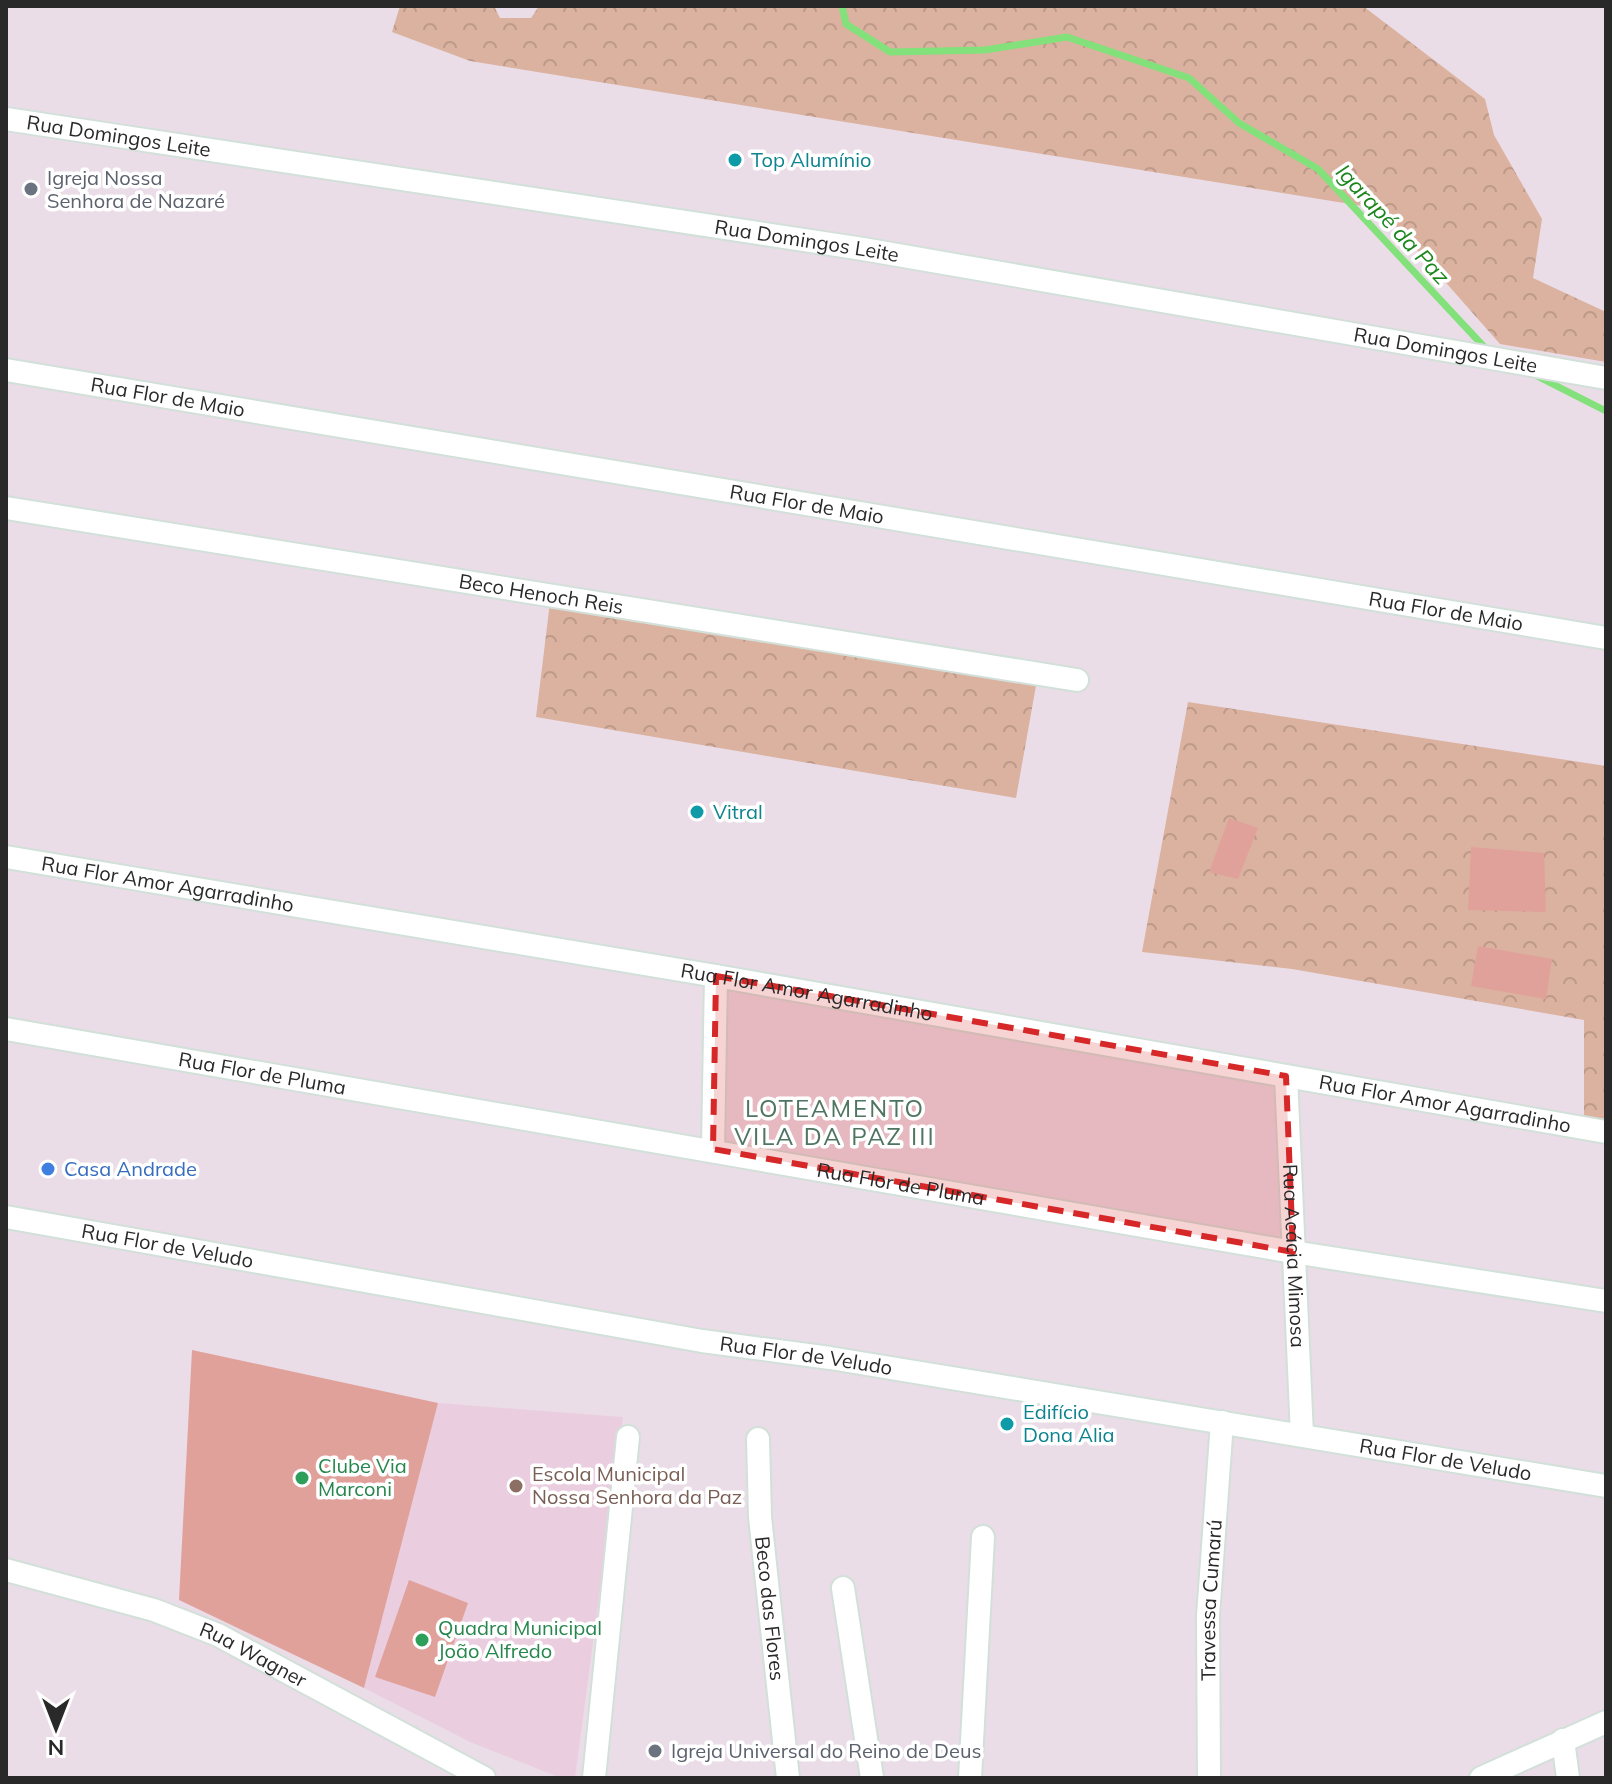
<svg xmlns="http://www.w3.org/2000/svg" width="1612" height="1784" viewBox="0 0 1612 1784" font-family="Mulish,sans-serif">
  <style>
    .education { fill: #eacee0 }
    .forest { fill: url(#forest-crowns) }
    .pitch { fill: #e1a19b }
    .lines { fill: none; stroke-linecap: round; stroke-linejoin: round }
    .stream { stroke: #82e17a; stroke-width: 7 }
    .street-casing { stroke: #d2e0d9; stroke-width: 26 }
    .street { stroke: #fff; stroke-width: 22 }
    .marked { fill: #d62828; fill-opacity: 0.2; stroke: #d62828; stroke-width: 6; stroke-dasharray: 16 10; stroke-linejoin: round }
    .culture-dot { fill: #0f9aa8; stroke: #fff; stroke-width: 3 }
    .worship-dot { fill: #6b7280; stroke: #fff; stroke-width: 3 }
    .shop-dot { fill: #3f7fe0; stroke: #fff; stroke-width: 3 }
    .leisure-dot { fill: #2e9e5b; stroke: #fff; stroke-width: 3 }
    .education-dot { fill: #8d6e63; stroke: #fff; stroke-width: 3 }
    .labels { text-anchor: middle; stroke-width: 7; stroke-linejoin: round; paint-order: stroke }
    .street-label { font-size: 20px; fill: #292929; stroke: #fff }
    .culture-label { font-size: 20px; fill: #0d838f; stroke: #fff; text-anchor: start }
    .worship-label { font-size: 20px; fill: #5b616d; stroke: #fff; text-anchor: start }
    .shop-label { font-size: 20px; fill: #366cbe; stroke: #fff; text-anchor: start }
    .leisure-label { font-size: 20px; fill: #27864d; stroke: #fff; text-anchor: start }
    .education-label { font-size: 20px; fill: #785e54; stroke: #fff; text-anchor: start }
    .water-label { font-size: 22px; font-style: italic; fill: #1a851b; stroke: #fff }
    .quarter-label { font-size: 24px; letter-spacing: 2px; fill: #4f7561; stroke: #fff }
  </style>
  <defs>
    <pattern id="forest-crowns" width="20" height="18" patternUnits="userSpaceOnUse" patternTransform="scale(2)"><rect width="20" height="18" fill="#dbb29f"/><path d="M2 6a3 3 0 1 1 6 0M12 15a3 3 0 1 1 6 0" fill="none" stroke="#bc9989"/></pattern>
  </defs>
  <rect width="100%" height="100%" fill="#eadde7"/>
  <path class="education" d="M438 1403 623 1417 575 1778H561L470 1742 364 1688Z"/>
  <path class="forest" d="M400 6H494L500 18H531L539 6H1363L1485 99 1494 135 1542 219 1533 278 1606 312V362L1500 344 1381 209 470 61 392 32Z
    M550 602 1037 680 1016 798 536 717Z
    M1188 702 1606 766V1132L1584 1129V1020L1292 969 1142 952Z"/>
  <path class="pitch" d="M1229 818 1258 828 1238 879 1209 872Z
    M1471 847 1544 853 1546 912 1468 910Z
    M1478 946 1552 959 1546 999 1471 986Z
    M192 1350 438 1403 364 1688 179 1600Z
    M409 1580 468 1603 435 1697 375 1677Z"/>
  <g class="lines">
    <path class="stream" d="M842 6 846 24 890 52 985 50 1067 37 1189 78 1239 123 1318 169 1487 350
      M1533 374 1606 411"/>
    <g class="street-casing">
      <g id="street">
        <path id="s1" d="M6 119 863 249 1606 378"/>
        <path id="s2" d="M6 370 1606 638"/>
        <path id="s3" d="M6 508 1077 680"/>
        <path id="s4" d="M6 857 716 976 1606 1132"/>
        <path id="s5" d="M6 1029 1293 1252 1606 1301"/>
        <path id="s6" d="M1286 1076 1302 1435"/>
        <path d="M713 1149 716 976"/>
        <path id="s7" d="M6 1217 702 1341 830 1358 1606 1486"/>
        <path id="s8" d="M758 1439 760 1517 788 1778"/>
        <path id="s9" d="M6 1570 154 1610 218 1635 484 1778"/>
        <path d="M843 1588 872 1778"/>
        <path d="M1563 1740 1568 1778"/>
        <path d="M594 1778 628 1437"/>
        <path d="M970 1778 983 1537"/>
        <path id="s10" d="M1209 1778 1208 1616 1222 1422"/>
        <path d="M1481 1778 1606 1722"/>
      </g>
    </g>
    <use href="#street" class="street"/>
  </g>
  <path class="marked" d="M716 976 1286 1076 1293 1252 713 1149Z"/>
  <g class="culture-dot">
    <circle cx="735" cy="160" r="8"/>
    <circle cx="697" cy="812" r="8"/>
    <circle cx="1007" cy="1424" r="8"/>
  </g>
  <g class="worship-dot">
    <circle cx="31" cy="189" r="8"/>
    <circle cx="655" cy="1751" r="8"/>
  </g>
  <circle class="shop-dot" cx="48" cy="1169" r="8"/>
  <g class="leisure-dot">
    <circle cx="302" cy="1478" r="8"/>
    <circle cx="422" cy="1640" r="8"/>
  </g>
  <circle class="education-dot" cx="516" cy="1486" r="8"/>
  <g class="labels">
    <g class="street-label">
      <text dy="7" stroke="none"><textPath href="#s1" startOffset="114">Rua Domingos Leite</textPath></text>
      <text dy="7" stroke="none"><textPath href="#s1" startOffset="810">Rua Domingos Leite</textPath></text>
      <text dy="7" stroke="none"><textPath href="#s1" startOffset="1458">Rua Domingos Leite</textPath></text>
      <text dy="7" stroke="none"><textPath href="#s2" startOffset="164">Rua Flor de Maio</textPath></text>
      <text dy="7" stroke="none"><textPath href="#s2" startOffset="812">Rua Flor de Maio</textPath></text>
      <text dy="7" stroke="none"><textPath href="#s3" startOffset="542">Beco Henoch Reis</textPath></text>
      <text dy="7" stroke="none"><textPath href="#s2" startOffset="1460">Rua Flor de Maio</textPath></text>
      <text dy="7" stroke="none"><textPath href="#s4" startOffset="164">Rua Flor Amor Agarradinho</textPath></text>
      <text dy="7" stroke="none"><textPath href="#s4" startOffset="812">Rua Flor Amor Agarradinho</textPath></text>
      <text dy="7" stroke="none"><textPath href="#s5" startOffset="260">Rua Flor de Pluma</textPath></text>
      <text dy="7" stroke="none"><textPath href="#s4" startOffset="1460">Rua Flor Amor Agarradinho</textPath></text>
      <text dy="7" stroke="none"><textPath href="#s5" startOffset="908">Rua Flor de Pluma</textPath></text>
      <text dy="7" stroke="none"><textPath href="#s7" startOffset="164">Rua Flor de Veludo</textPath></text>
      <text dy="7" stroke="none"><textPath href="#s6" startOffset="180">Rua Acácia Mimosa</textPath></text>
      <text dy="7" stroke="none"><textPath href="#s7" startOffset="812">Rua Flor de Veludo</textPath></text>
      <text dy="7" stroke="none"><textPath href="#s7" startOffset="1460">Rua Flor de Veludo</textPath></text>
      <text dy="7" stroke="none"><textPath href="#s10" startOffset="178">Travessa Cumarú</textPath></text>
      <text dy="7" stroke="none"><textPath href="#s8" startOffset="170">Beco das Flores</textPath></text>
      <text dy="7" stroke="none"><textPath href="#s9" startOffset="262">Rua Wagner</textPath></text>
    </g>
    <g class="culture-label">
      <text x="751" y="167">Top Alumínio</text>
      <text x="713" y="819">Vitral</text>
      <text x="1023" y="1419">Edifício<tspan x="1023" dy="23">Dona Alia</tspan></text>
    </g>
    <g class="worship-label">
      <text x="47" y="185">Igreja Nossa<tspan x="47" dy="23">Senhora de Nazaré</tspan></text>
      <text x="671" y="1758">Igreja Universal do Reino de Deus</text>
    </g>
    <g class="shop-label">
      <text x="64" y="1176">Casa Andrade</text>
    </g>
    <g class="leisure-label">
      <text x="318" y="1473">Clube Via<tspan x="318" dy="23">Marconi</tspan></text>
      <text x="438" y="1635">Quadra Municipal<tspan x="438" dy="23">João Alfredo</tspan></text>
    </g>
    <g class="education-label">
      <text x="532" y="1481">Escola Municipal<tspan x="532" dy="23">Nossa Senhora da Paz</tspan></text>
    </g>
    <g class="water-label">
      <text transform="translate(1393 224) rotate(47)" y="8">Igarapé da Paz</text>
    </g>
    <g class="quarter-label">
      <text x="835" y="1117">LOTEAMENTO<tspan x="835" dy="28">VILA DA PAZ III</tspan></text>
    </g>
  </g>
  <rect width="1612" height="1784" fill="none" stroke="#292929" stroke-width="16"/>
  <g transform="translate(56 1728) rotate(180)" stroke="#ffffff" stroke-width="6" paint-order="stroke">
  <path d="M0-6L14 30L0 20L-14 30Z" fill="#292929"/>
  <text y="-12" font-size="22" font-weight="bold" text-anchor="middle" fill="#292929">N</text>
  </g>
</svg>
